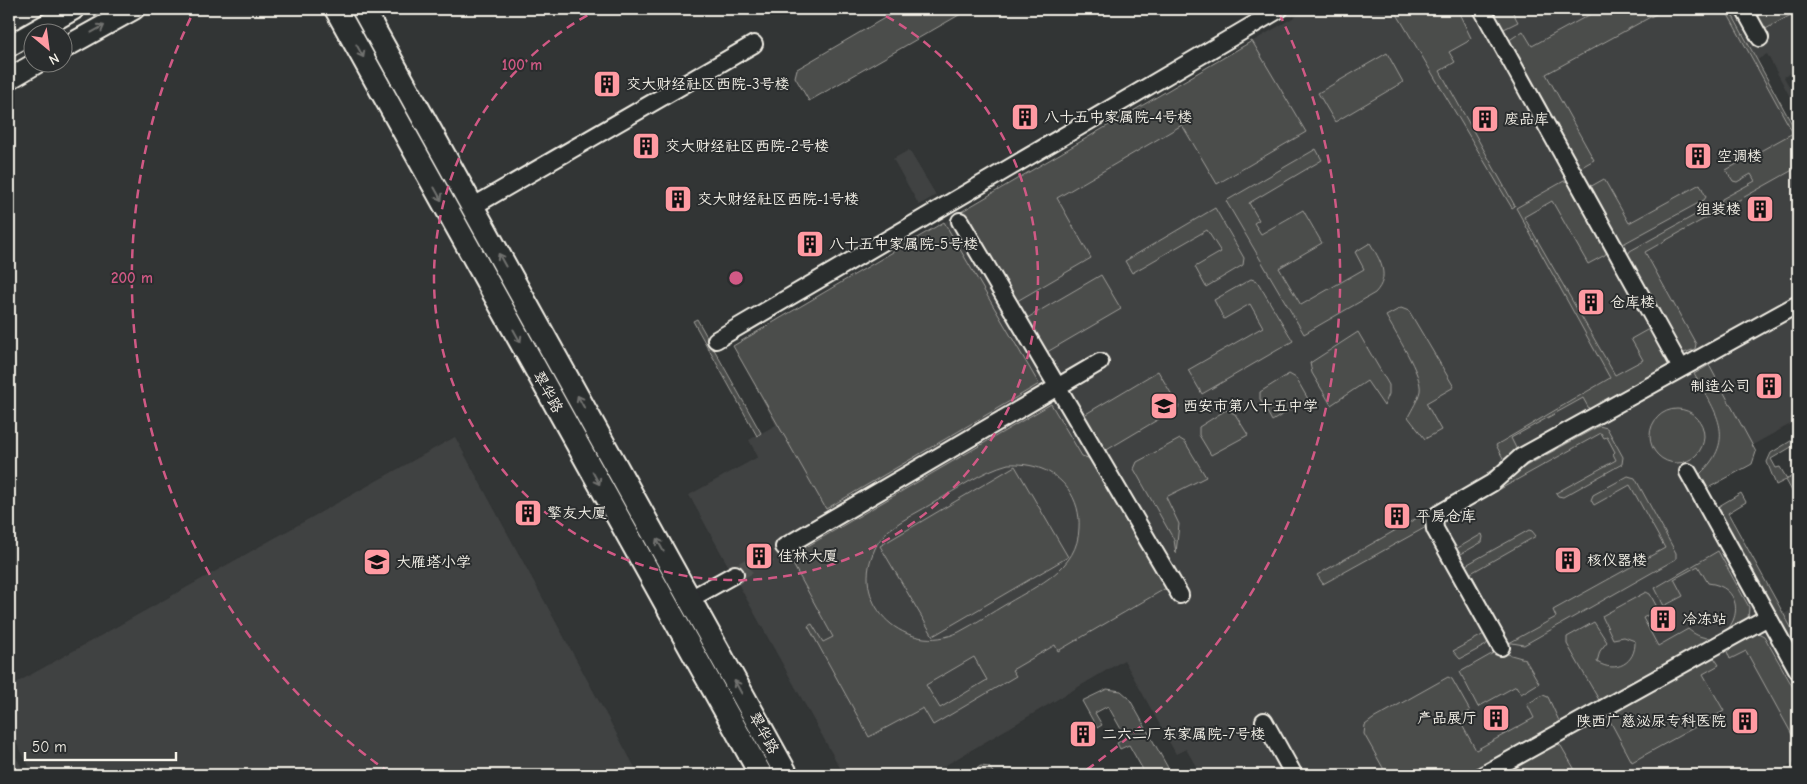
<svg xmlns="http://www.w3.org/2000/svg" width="1807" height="784" viewBox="0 0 1807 784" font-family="'Comic Neue','LXGW WenKai TC',sans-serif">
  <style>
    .built { fill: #404242 }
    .green { fill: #4b4d4c; stroke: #a09f9a; fill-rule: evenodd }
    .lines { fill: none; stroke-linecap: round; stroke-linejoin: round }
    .minor-tunnel { stroke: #4f5150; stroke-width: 16; stroke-dasharray: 16 8; stroke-linecap: butt }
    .minor-casing { stroke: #f4f1e8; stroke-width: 20 }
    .tertiary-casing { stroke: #f4f1e8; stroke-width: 24 }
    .secondary-casing { stroke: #f4f1e8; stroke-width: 26 }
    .minor { stroke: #2a2d2e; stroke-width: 16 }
    .tertiary { stroke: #2a2d2e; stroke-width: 20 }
    .secondary { stroke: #2a2d2e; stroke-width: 22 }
    .oneway { stroke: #71726f }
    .ring { fill: none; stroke: #d15985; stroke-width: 2.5; stroke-dasharray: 9 6 }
    .labels { text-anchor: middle; stroke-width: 4; stroke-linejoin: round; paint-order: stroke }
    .poi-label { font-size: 15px; fill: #f4f1e8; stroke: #2a2d2e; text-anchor: start }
    .street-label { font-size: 15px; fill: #f4f1e8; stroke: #2a2d2e }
    .centre { fill: #d15985; stroke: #2a2d2e; stroke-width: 2.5 }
    .ring-label { font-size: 15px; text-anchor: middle; font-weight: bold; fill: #d15985; stroke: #2a2d2e; stroke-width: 4; stroke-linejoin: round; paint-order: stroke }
  </style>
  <rect width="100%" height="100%" fill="#323535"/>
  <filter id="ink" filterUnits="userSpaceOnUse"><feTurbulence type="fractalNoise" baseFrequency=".02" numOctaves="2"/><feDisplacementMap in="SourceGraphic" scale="10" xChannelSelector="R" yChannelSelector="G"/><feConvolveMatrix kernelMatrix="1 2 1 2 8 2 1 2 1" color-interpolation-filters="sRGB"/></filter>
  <g filter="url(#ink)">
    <path class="built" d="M1308 9H1798V69L1784 77 1798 103V112L1767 54 1757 60 1798 135V420L1738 453 1703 485 1777 618 1798 606V761L1773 775H1201L1186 749 1176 754 1124 660 929 775H844L689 495 758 457 749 440 776 425 733 346Z
      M909 150 936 195 919 205 893 159Z
      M455 437 639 775H34L9 730V687Z
      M9 745 26 775H9Z"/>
    <path class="green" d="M900 9H965L966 11 809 101 795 77 797 69Z
      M1394 9H1457L1471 38 1467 42 1449 52 1455 62 1440 71 1515 206 1512 208Z
      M1489 9H1511L1518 22 1502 30Z
      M1600 9H1665L1546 74 1594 160 1578 169 1508 41 1523 31 1532 46Z
      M1725 9H1729L1798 135V167L1723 209 1721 204 1722 199 1755 181 1751 174 1737 182 1733 181 1726 170 1793 133Z
      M1750 9H1798V11L1762 31Z
      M1252 41 1306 132 1217 184 1182 125 1057 198 1091 258 1012 304 959 213Z
      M1387 53 1403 82 1335 122 1318 93Z
      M1316 149 1322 160 1249 203 1259 220 1254 223 1261 234 1303 210 1322 243 1279 268 1301 305 1364 269 1355 252 1370 243C1380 260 1391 276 1375 293L1304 334 1226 201Z
      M1604 179 1629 223 1700 184 1706 197 1704 200 1623 244 1620 243 1588 188Z
      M1564 181 1571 182 1608 250 1605 255 1588 264 1552 201 1524 217 1615 375 1643 360 1631 339 1647 330H1652L1672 367 1592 414 1583 398 1511 438 1519 454 1491 480 1424 517 1490 638 1486 645 1460 659 1453 651 1486 633 1440 554 1428 526 1323 584 1317 575 1489 477 1487 473 1505 462 1496 445 1610 378 1516 208Z
      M1215 208 1244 258 1243 265 1206 287 1195 267 1221 252 1207 230 1132 273 1125 261Z
      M1706 209 1713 214 1645 252 1696 344 1695 349 1681 354 1627 257 1630 251Z
      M944 222 1039 384 826 509 733 346Z
      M1101 275 1121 309 1042 355 1022 321Z
      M1251 279 1257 281 1293 341 1202 394 1188 370 1263 327 1250 304 1224 319 1214 300Z
      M1401 308 1409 311 1454 387 1426 403 1441 430 1425 439 1408 417C1412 409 1418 400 1420 391 1423 376 1394 331 1386 316Z
      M697 319 761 433 757 436 693 321Z
      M1358 332 1389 385V394L1384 406 1367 381 1331 405 1312 373 1310 363Z
      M1709 365 1756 452 1752 464 1708 488 1700 474C1738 438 1715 411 1694 374Z
      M1158 371 1179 407 1105 451 1103 448 1094 444 1079 418Z
      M1289 374 1296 378 1308 399 1272 421 1260 399V392Z
      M1051 404 1082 456 1094 460 1168 587 1058 651 1055 645 1012 670 1016 676 933 725 923 708 869 737 808 626 812 624 823 642 833 637 789 557ZM1008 464C1031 463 1053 469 1068 489 1076 500 1080 514 1079 528 1078 569 1038 585 1008 603 991 613 976 623 959 632 907 657 849 605 874 551 877 543 883 535 889 530 903 519 920 511 935 502 958 489 982 471 1008 464ZM974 657 987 680 940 708 926 685Z
      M1650 436a27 27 0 1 1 54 0a27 27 0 1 1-54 0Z
      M1226 410 1235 414 1248 435 1211 455 1199 435V427Z
      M1599 426 1607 428 1623 457 1622 464 1563 497 1558 496 1556 493 1616 460 1613 454 1615 452 1607 437 1604 438 1601 433 1441 522 1456 549 1482 534 1483 537 1482 542 1461 554H1457L1439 521 1526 466Z
      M1180 439 1185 442 1206 477 1166 497 1179 524 1176 553 1174 540 1134 469 1137 462Z
      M1794 439 1798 447V455L1793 446 1771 459 1776 468 1780 467 1787 479 1792 476 1798 488 1793 493 1786 480 1776 485 1767 462 1771 453Z
      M1015 466 1068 557 933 636 880 546Z
      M1628 476 1635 478 1676 553V559L1524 645 1506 642 1464 569 1466 565 1529 530 1532 531 1536 536 1471 573 1509 643 1556 617 1553 610 1665 548 1630 485 1594 505 1591 500 1593 495Z
      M1741 493 1746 502 1728 513 1798 640V657L1718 510 1719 506Z
      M1718 551 1749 607 1748 619 1614 695 1605 700H1599L1567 644V637L1594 622 1607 642 1600 651 1597 662C1616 674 1636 663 1635 641L1624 637 1613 639 1602 616 1646 592 1650 594 1658 609 1643 618 1658 646 1688 629C1728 663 1761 589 1708 583L1698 566 1674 579 1683 596 1664 606 1655 588Z
      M1756 632 1764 636 1798 696V738L1795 740 1746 651 1730 659 1726 649Z
      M1497 651 1525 659 1539 683 1521 694 1516 686 1478 707 1460 672Z
      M1713 656 1719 665 1703 674 1724 711 1632 762 1609 719V713Z
      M1448 677 1452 679 1470 711 1458 718 1476 750 1534 718 1527 704 1543 695 1548 697 1560 723 1557 727 1470 775H1387L1364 734 1365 725 1373 719Z
      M1107 689 1121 691 1129 698 1172 775H1146L1129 745 1120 749 1117 743 1126 738 1108 706 1095 713 1102 725 1097 728 1082 701Z
      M1556 743 1561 746 1578 775H1495Z
      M981 766 989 767 995 775H965Z"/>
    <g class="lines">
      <path class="minor-tunnel" d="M735 574 784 547"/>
      <g class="minor-casing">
        <path id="minor" d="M1482 9 1681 368
          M1744 9 1760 38
          M472 207 754 44
          M960 221 1180 595
          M716 340 1280 9
          M1688 472 1798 671
          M784 547 1100 362
          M690 599 735 574
          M1501 647 1435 529 1434 519 1437 515 1492 483 1521 457 1798 304
          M1264 721 1294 775
          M1483 775 1768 617"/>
      </g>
      <g class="tertiary-casing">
        <path id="tertiary" d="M9 46 74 9
          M62 49 134 9
          M9 79 38 62"/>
      </g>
      <g class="secondary-casing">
        <path id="secondary" d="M336 9 761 775
          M363 9 787 775"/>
      </g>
      <use href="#minor" class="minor"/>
      <use href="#tertiary" class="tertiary"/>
      <use href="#secondary" class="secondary"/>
    </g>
    <defs><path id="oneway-shaft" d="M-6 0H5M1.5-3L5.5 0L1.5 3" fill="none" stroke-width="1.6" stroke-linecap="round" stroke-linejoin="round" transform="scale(1.25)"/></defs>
    <g class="oneway">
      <use href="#oneway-shaft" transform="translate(98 29) rotate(-29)"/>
      <use href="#oneway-shaft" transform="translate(360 51) rotate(61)"/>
      <use href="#oneway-shaft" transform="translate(438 194) rotate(61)"/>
      <use href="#oneway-shaft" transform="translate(502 260) rotate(-119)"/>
      <use href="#oneway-shaft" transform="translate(517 336) rotate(61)"/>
      <use href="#oneway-shaft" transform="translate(581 402) rotate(-119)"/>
      <use href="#oneway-shaft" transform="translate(596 478) rotate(61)"/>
      <use href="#oneway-shaft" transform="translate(660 545) rotate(-119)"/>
      <use href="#oneway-shaft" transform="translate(738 687) rotate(-119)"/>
    </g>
  </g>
  <g class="ring">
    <path d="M873 9A302 302 0 1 1 599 9"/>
    <path d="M390 773A604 604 0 0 1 193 13M1279 13A604 604 0 0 1 1082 773"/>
  </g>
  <defs>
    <g id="building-square" transform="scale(1.4375)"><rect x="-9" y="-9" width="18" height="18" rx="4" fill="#ff9aa2" stroke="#2a2d2e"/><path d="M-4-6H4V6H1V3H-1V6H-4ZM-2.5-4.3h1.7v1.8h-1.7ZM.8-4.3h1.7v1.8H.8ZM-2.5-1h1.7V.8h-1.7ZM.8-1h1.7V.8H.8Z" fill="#111"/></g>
    <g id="school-square" transform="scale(1.4375)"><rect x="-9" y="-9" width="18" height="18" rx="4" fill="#ff9aa2" stroke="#2a2d2e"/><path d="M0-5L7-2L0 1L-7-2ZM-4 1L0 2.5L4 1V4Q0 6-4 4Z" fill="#111"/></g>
  </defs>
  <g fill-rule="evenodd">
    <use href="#building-square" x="607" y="84"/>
    <use href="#building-square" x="1025" y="117"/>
    <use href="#building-square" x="1485" y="119"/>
    <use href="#building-square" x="646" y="146"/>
    <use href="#building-square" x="1698" y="156"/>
    <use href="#building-square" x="678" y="199"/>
    <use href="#building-square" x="1760" y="209"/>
    <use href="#building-square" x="810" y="244"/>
    <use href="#building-square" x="1591" y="302"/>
    <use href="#building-square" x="1769" y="386"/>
    <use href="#school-square" x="1164" y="406"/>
    <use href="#building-square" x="528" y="513"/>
    <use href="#building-square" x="1397" y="516"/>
    <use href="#building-square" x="759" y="556"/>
    <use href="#building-square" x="1568" y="560"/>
    <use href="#school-square" x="377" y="562"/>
    <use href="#building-square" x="1663" y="619"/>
    <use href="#building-square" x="1496" y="718"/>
    <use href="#building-square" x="1745" y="721"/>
    <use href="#building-square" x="1083" y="734"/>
  </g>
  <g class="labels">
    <g class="poi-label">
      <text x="626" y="89">交大财经社区西院-3号楼</text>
      <text x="1044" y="122">八十五中家属院-4号楼</text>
      <text x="1504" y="124">废品库</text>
      <text x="665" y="151">交大财经社区西院-2号楼</text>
      <text x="1717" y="161">空调楼</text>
      <text x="697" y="204">交大财经社区西院-1号楼</text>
      <text x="1741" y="214" text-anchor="end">组装楼</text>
      <text x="829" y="249">八十五中家属院-5号楼</text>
      <text x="1610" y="307">仓库楼</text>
      <text x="1750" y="391" text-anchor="end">制造公司</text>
      <text x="1183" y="411">西安市第八十五中学</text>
      <text x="547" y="518">擎友大厦</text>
      <text x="1416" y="521">平房仓库</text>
      <text x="778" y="561">佳林大厦</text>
      <text x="1587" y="565">核仪器楼</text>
      <text x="396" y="567">大雁塔小学</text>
      <text x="1682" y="624">冷冻站</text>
      <text x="1477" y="723" text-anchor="end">产品展厅</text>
      <text x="1726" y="726" text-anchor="end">陕西广慈泌尿专科医院</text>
      <text x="1102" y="739">二六二厂东家属院-7号楼</text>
    </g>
    <g class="street-label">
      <text transform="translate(548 392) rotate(61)" y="5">翠华路</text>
      <text transform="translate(764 733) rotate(61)" y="5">翠华路</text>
    </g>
  </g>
  <circle cx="736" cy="278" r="8" class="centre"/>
  <g class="ring-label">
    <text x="522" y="70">100 m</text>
    <text x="132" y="283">200 m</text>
  </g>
  <rect width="1807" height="784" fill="none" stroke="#2a2d2e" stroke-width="30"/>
  <rect x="15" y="15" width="1777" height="754" fill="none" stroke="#f4f1e8" stroke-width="2" filter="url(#ink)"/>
  <g transform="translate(48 48) rotate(151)"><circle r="24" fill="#2a2d2e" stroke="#7b7b78"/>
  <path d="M0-4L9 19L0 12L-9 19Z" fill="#ff9aa2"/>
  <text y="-8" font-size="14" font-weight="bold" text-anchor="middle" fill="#f4f1e8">N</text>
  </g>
  <path d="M25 752v8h151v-8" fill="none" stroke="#f4f1e8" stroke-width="2.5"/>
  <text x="32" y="752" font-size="15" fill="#f4f1e8" stroke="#2a2d2e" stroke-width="4" paint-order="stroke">50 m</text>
</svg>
